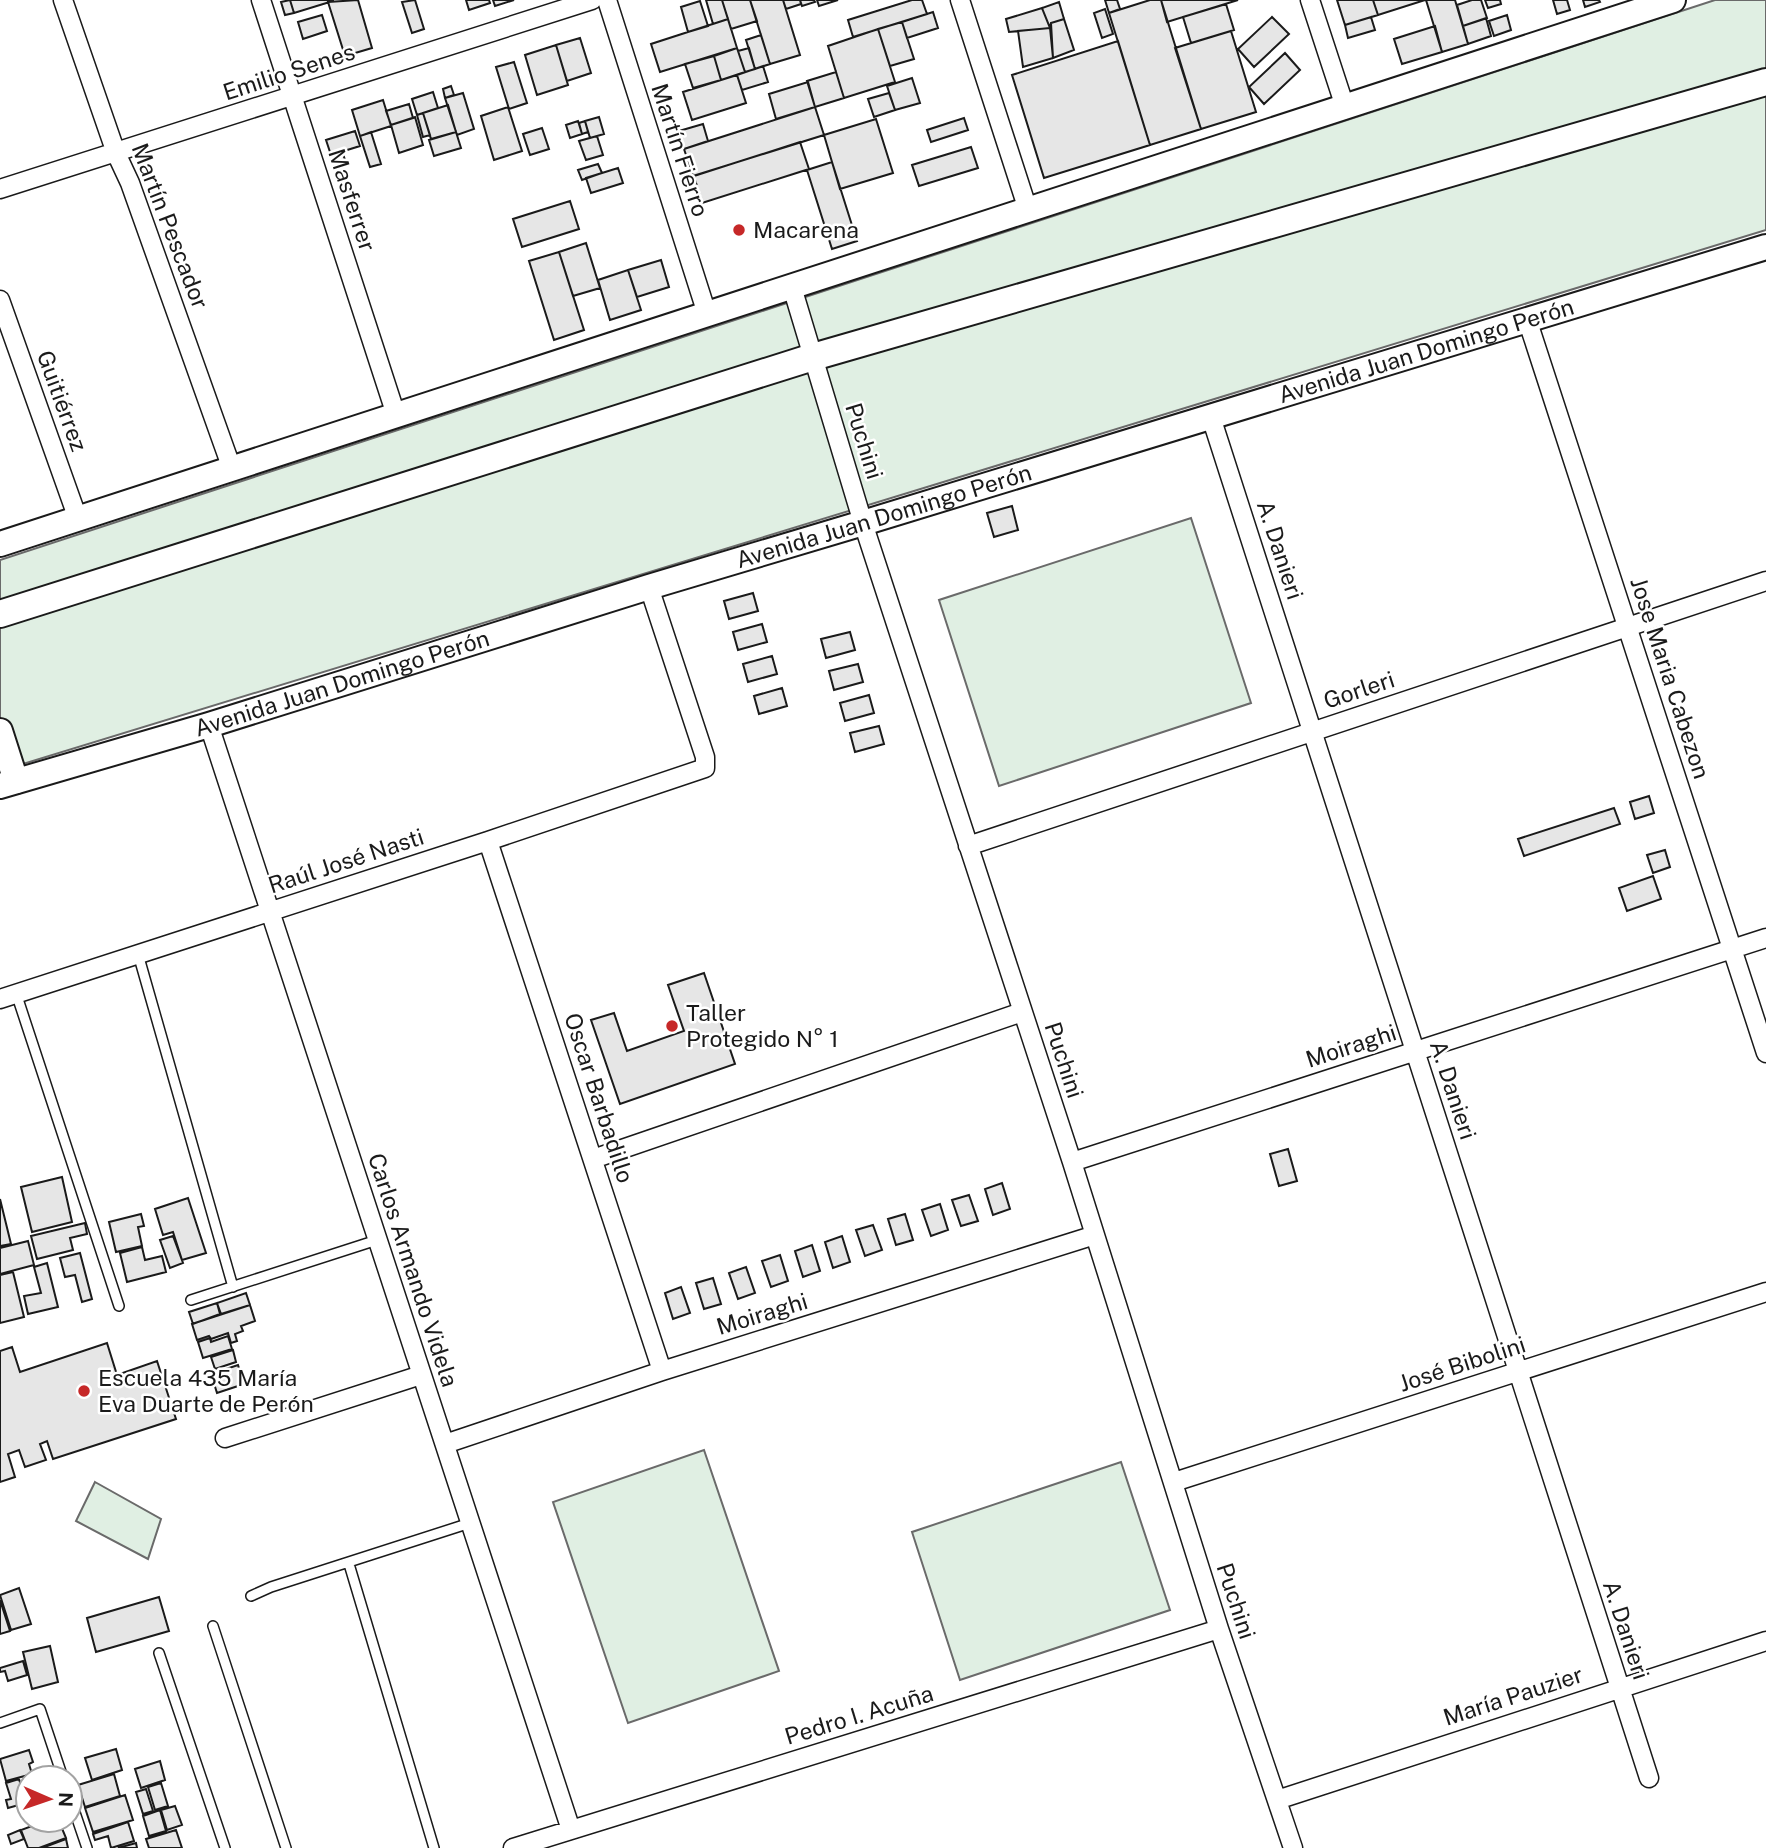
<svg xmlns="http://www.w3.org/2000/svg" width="1766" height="1848" viewBox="0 0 1766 1848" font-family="'Public Sans',sans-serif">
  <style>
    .green { fill: #e0efe3; stroke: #6a6a6a; stroke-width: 2 }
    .building { fill: #e6e6e6; stroke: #1a1a1a; stroke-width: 2 }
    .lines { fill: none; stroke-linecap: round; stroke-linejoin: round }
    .service-casing { stroke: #1a1a1a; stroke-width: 12 }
    .minor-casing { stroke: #1a1a1a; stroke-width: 21 }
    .secondary-casing { stroke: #1a1a1a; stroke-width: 28 }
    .primary-casing { stroke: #1a1a1a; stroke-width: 30 }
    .service { stroke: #fff; stroke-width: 9 }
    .minor { stroke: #fff; stroke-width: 18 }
    .secondary { stroke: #fff; stroke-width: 24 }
    .primary { stroke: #fff; stroke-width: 26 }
    .poi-dot { fill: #c62828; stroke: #fff; stroke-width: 2.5 }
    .labels { text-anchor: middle; stroke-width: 5; stroke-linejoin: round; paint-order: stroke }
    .street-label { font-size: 23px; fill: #1a1a1a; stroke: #fff }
    .poi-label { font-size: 23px; fill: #1a1a1a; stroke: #fff; text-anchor: start }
  </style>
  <rect width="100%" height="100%" fill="#fff"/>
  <path class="green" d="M1715 0H1766V230L0 771V560Z
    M1191 518 1251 703 999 786 939 600Z
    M704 1450 779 1671 628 1723 553 1502Z
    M1121 1462 1170 1610 960 1680 912 1532Z
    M95 1482 161 1519 148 1559 76 1521Z"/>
  <path class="building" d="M290 0 294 13 285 15 281 2Z
    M290 0H332L333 1 294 13Z
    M358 0 372 48 345 56 328 2Z
    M415 0 424 29 412 33 402 2Z
    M466 0H489L490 3 469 10Z
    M493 0H514L495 6Z
    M706 0H722L728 19 713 24Z
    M722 0H750L757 21 731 29Z
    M750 0H783L800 55 770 64Z
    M783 0H800L801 4 786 9Z
    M800 0H814L815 2 802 6Z
    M817 0H838L819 6Z
    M912 0H922L927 14 853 37 848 20Z
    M1105 0H1117L1120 9 1109 13Z
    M1150 0H1161L1201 129 1150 145 1109 13Z
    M1161 0H1238L1167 22Z
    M1337 0H1373L1378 15 1345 25Z
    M1373 0H1425L1378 15Z
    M1426 0H1455L1468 44 1442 52Z
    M1472 0H1481L1487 18 1463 26 1457 5Z
    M1485 0H1500L1501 4 1488 8Z
    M1567 0 1570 10 1557 14 1553 0Z
    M1583 0H1599L1600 2 1585 7Z
    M700 1 708 26 688 32 681 7Z
    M1059 2 1064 19 1051 23 1050 28 1042 8Z
    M1226 4 1234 30 1191 43 1183 17Z
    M1042 8 1050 28 1009 32 1006 19Z
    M1105 9 1113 34 1102 38 1094 13Z
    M933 12 938 28 907 38 902 22Z
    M322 15 327 31 303 39 298 22Z
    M1507 15 1511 30 1494 36 1489 21Z
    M1272 17 1289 34 1254 67 1238 49Z
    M1371 17 1375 30 1348 38 1345 25Z
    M1486 18 1491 36 1468 44 1463 26Z
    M728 19 737 48 660 72 651 44Z
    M1064 19 1074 50 1053 58 1051 23Z
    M902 22 914 59 890 66 878 29Z
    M1435 26 1442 52 1402 64 1394 39Z
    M1050 28 1053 58 1023 67 1018 31Z
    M878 29 895 82 844 98 828 46Z
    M1231 31 1256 112 1201 129 1175 48Z
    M761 35 770 64 755 69 746 40Z
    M580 38 591 73 567 81 556 45Z
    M1118 41 1150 145 1044 178 1012 75Z
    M556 45 568 85 537 95 525 55Z
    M737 48 745 72 721 80 714 56Z
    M749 48 755 69 745 72 738 51Z
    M1285 53 1300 70 1264 104 1249 87Z
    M714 56 721 80 693 88 685 64Z
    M514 62 527 103 509 109 496 67Z
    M763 66 768 82 742 90 737 75Z
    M836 72 844 98 815 107 807 81Z
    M737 75 746 103 692 120 683 92Z
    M912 78 920 103 895 110 887 86Z
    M808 82 815 107 776 119 769 94Z
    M451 86 454 95 445 98 443 89Z
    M433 92 438 108 417 115 412 99Z
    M463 93 474 129 457 135 445 98Z
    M889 93 895 110 874 117 868 99Z
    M383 100 391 126 360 136 352 110Z
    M409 104 413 118 391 125 386 111Z
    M448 105 456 132 431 139 423 113Z
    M508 107 522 151 494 160 481 116Z
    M815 107 824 135 693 176 684 149Z
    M423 113 430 135 423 137 417 115Z
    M415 117 423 145 399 153 391 125Z
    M599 117 604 134 590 138 585 121Z
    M964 118 968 130 931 142 927 130Z
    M876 119 893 173 840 189 824 135Z
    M578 121 582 134 570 138 566 125Z
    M585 121 588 132 582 134 579 123Z
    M703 124 708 141 684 149 679 131Z
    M542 128 549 149 530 155 523 134Z
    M355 131 360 146 331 155 326 140Z
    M371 132 381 164 370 167 360 136Z
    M456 132 461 148 434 156 429 140Z
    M597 136 603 155 586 160 579 141Z
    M800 142 809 169 702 203 694 176Z
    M971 147 978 168 919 186 912 165Z
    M342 151 345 160 334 164 331 155Z
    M832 162 857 241 832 249 807 170Z
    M598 164 602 173 582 180 578 170Z
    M618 168 623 183 591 193 586 178Z
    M570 201 579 229 522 247 513 219Z
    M586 243 600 288 573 296 559 252Z
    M559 252 584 330 554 340 529 261Z
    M661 260 669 287 637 297 628 270Z
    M628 270 641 310 610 320 598 280Z
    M1012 506 1018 530 994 537 987 513Z
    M753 593 758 611 729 619 724 601Z
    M762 624 767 642 738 650 733 632Z
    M850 632 855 650 826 658 821 639Z
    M772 656 777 674 748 682 743 664Z
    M858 664 863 682 834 690 829 671Z
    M782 688 787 706 759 714 754 696Z
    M869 695 874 713 845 721 840 703Z
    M879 726 884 744 855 752 850 733Z
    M1649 796 1654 813 1635 819 1630 802Z
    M1614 808 1620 824 1524 856 1518 839Z
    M1665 850 1670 867 1653 873 1647 855Z
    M1653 876 1661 899 1627 911 1619 888Z
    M704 973 735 1064 620 1104 591 1020 614 1013 627 1051 684 1031 668 985Z
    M1288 1149 1297 1181 1279 1186 1270 1154Z
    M62 1177 72 1222 32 1232 21 1187Z
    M1002 1183 1010 1209 993 1215 985 1189Z
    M969 1195 978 1221 961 1226 952 1200Z
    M188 1198 206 1253 182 1260 173 1232 163 1235 155 1209Z
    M0 1199 11 1244 0 1246Z
    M940 1204 948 1230 931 1236 922 1210Z
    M141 1214 144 1226 138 1227 142 1246 116 1252 109 1222Z
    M905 1214 913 1240 896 1245 888 1219Z
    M85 1223 87 1234 70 1238 73 1250 37 1259 31 1236Z
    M873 1225 882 1250 865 1256 856 1230Z
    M173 1236 183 1263 170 1268 160 1240Z
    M842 1236 850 1262 833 1268 825 1242Z
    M28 1241 34 1265 0 1274V1248Z
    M812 1245 820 1271 803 1277 795 1251Z
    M142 1247 145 1260 162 1256 166 1272 127 1282 120 1253Z
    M80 1253 92 1299 82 1302 75 1275 65 1277 60 1258Z
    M780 1255 788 1281 771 1287 762 1261Z
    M47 1263 58 1307 28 1314 24 1296 41 1293 34 1267Z
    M746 1267 755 1293 738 1299 729 1273Z
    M13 1272 24 1317 0 1323V1275Z
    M713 1278 721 1304 704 1309 696 1283Z
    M681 1287 690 1313 673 1319 665 1293Z
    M246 1293 250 1305 221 1314 217 1303Z
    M217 1303 220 1314 193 1324 189 1312Z
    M250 1305 255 1321 241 1326 243 1331 235 1334 237 1341 231 1343 228 1333 211 1339 209 1336 197 1340 192 1324Z
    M228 1336 232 1349 203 1358 198 1342 210 1338 211 1342Z
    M107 1343 117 1375 157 1361 176 1419 53 1459 47 1441 40 1444 46 1460 25 1467 19 1450 8 1454 15 1477 0 1482V1351L12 1347 20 1372Z
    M233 1350 236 1362 215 1369 211 1357Z
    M238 1365 244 1384 217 1393 211 1374Z
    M19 1588 31 1624 11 1630 0 1595Z
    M159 1597 169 1631 96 1652 87 1618Z
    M0 1600 10 1631 0 1634Z
    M50 1646 58 1682 32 1689 23 1652Z
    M23 1661 27 1675 8 1681 5 1671 0 1672V1668Z
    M116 1749 122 1770 92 1780 85 1758Z
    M29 1750 33 1762 29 1764 32 1774 6 1781 0 1759Z
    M160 1761 165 1780 141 1788 135 1769Z
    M38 1773 39 1778H28V1790L24 1777Z
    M114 1774 120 1796 85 1807 78 1785Z
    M19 1779 26 1803 8 1808 6 1800 11 1799 6 1783Z
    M161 1783 168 1806 155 1810 148 1787Z
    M146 1789 153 1811 143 1814 136 1792Z
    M125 1795 133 1820 93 1832 85 1808Z
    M175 1806 182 1825 167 1830 161 1810Z
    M160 1810 166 1831 149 1836 143 1816Z
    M48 1820 51 1830 61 1826 66 1838 39 1848H28L21 1830Z
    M128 1822 134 1841 111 1848 108 1836 95 1840 93 1834Z
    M20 1830 24 1839 11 1844 8 1835Z
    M176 1830 182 1848H149L146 1839Z
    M66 1839 68 1848H42Z
    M136 1843 137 1848H118Z"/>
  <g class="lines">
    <g class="service-casing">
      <path id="service" d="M138 954 233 1287
        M16 993 119 1306
        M191 1300 377 1240
        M349 1564 434 1848
        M251 1596 271 1587 470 1523
        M213 1626 286 1848
        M159 1653 225 1848
        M0 1723 40 1709 63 1778
        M70 1798 87 1848"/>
    </g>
    <g class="minor-casing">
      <path id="minor" d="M63 0 116 153 130 183 232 469
        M261 0 396 415
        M607 0 707 314
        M960 0 1028 210
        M1310 0 1345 107
        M0 189 592 0
        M792 287 863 523 1072 1162 1219 1629 1293 1848
        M0 300 78 519
        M1527 319 1766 1053
        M1211 417 1649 1778
        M209 725 571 1830
        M488 841 662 1371
        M968 846 1766 581
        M0 999 488 841 705 768V757L649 587
        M593 1159 1022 1012
        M1072 1162 1766 938
        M225 1438 421 1375
        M445 1444 662 1371 1095 1235
        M1174 1482 1766 1292
        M1277 1800 1766 1641
        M513 1848 1219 1629"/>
    </g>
    <g class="secondary-casing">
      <g id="secondary">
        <path d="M0 544 1673 0"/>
        <path d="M0 731 16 781"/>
        <path id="s1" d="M0 786 209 725 649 587 863 523 1766 247"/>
      </g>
    </g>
    <g class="primary-casing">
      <path id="primary" d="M0 614 813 357 1766 82"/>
    </g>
    <use href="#service" class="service"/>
    <use href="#minor" class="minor"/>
    <use href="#secondary" class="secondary"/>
    <use href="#primary" class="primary"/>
  </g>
  <g class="poi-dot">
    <circle cx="739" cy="230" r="7"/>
    <circle cx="672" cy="1026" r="7"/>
    <circle cx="84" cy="1391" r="7"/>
  </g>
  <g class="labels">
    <g class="street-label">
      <text transform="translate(289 72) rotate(-18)" y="8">Emilio Senes</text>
      <text transform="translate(680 150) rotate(72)" y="8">Martín Fierro</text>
      <text transform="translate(352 200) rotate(72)" y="8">Masferrer</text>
      <text transform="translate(170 226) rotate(69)" y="8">Martín Pescador</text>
      <text dy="8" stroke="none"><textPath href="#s1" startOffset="1491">Avenida Juan Domingo Perón</textPath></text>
      <text transform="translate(62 401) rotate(70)" y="8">Guitiérrez</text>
      <text transform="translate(864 441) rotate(73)" y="8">Puchini</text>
      <text dy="8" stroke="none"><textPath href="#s1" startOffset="924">Avenida Juan Domingo Perón</textPath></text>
      <text transform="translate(1280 550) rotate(72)" y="8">A. Danieri</text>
      <text transform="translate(1670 678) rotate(72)" y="8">Jose Maria Cabezon</text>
      <text dy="8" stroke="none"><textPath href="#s1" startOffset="357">Avenida Juan Domingo Perón</textPath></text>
      <text transform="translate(1359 690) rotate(-18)" y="8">Gorleri</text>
      <text transform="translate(346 861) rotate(-18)" y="8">Raúl José Nasti</text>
      <text transform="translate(1351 1046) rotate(-18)" y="8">Moiraghi</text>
      <text transform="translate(1064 1060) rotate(72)" y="8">Puchini</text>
      <text transform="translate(1453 1090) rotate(72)" y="8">A. Danieri</text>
      <text transform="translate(599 1098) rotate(72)" y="8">Oscar Barbadillo</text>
      <text transform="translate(413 1270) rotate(72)" y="8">Carlos Armando Videla</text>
      <text transform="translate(762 1314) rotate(-17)" y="8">Moiraghi</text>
      <text transform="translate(1462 1364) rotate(-18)" y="8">José Bibolini</text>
      <text transform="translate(1236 1601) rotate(72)" y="8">Puchini</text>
      <text transform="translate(1626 1630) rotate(72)" y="8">A. Danieri</text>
      <text transform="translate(1513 1696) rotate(-18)" y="8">María Pauzier</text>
      <text transform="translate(859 1715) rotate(-17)" y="8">Pedro I. Acuña</text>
    </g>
    <g class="poi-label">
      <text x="753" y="238">Macarena</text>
      <text x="686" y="1021">Taller<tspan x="686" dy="26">Protegido N° 1</tspan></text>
      <text x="98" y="1386">Escuela 435 María<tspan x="98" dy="26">Eva Duarte de Perón</tspan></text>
    </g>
  </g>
  <g transform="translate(49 1799) rotate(92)"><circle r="33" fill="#ffffff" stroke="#a3a3a3" stroke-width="2"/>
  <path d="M0-5L12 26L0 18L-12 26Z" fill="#c62828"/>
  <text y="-10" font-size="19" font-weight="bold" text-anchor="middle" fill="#1a1a1a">N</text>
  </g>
</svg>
